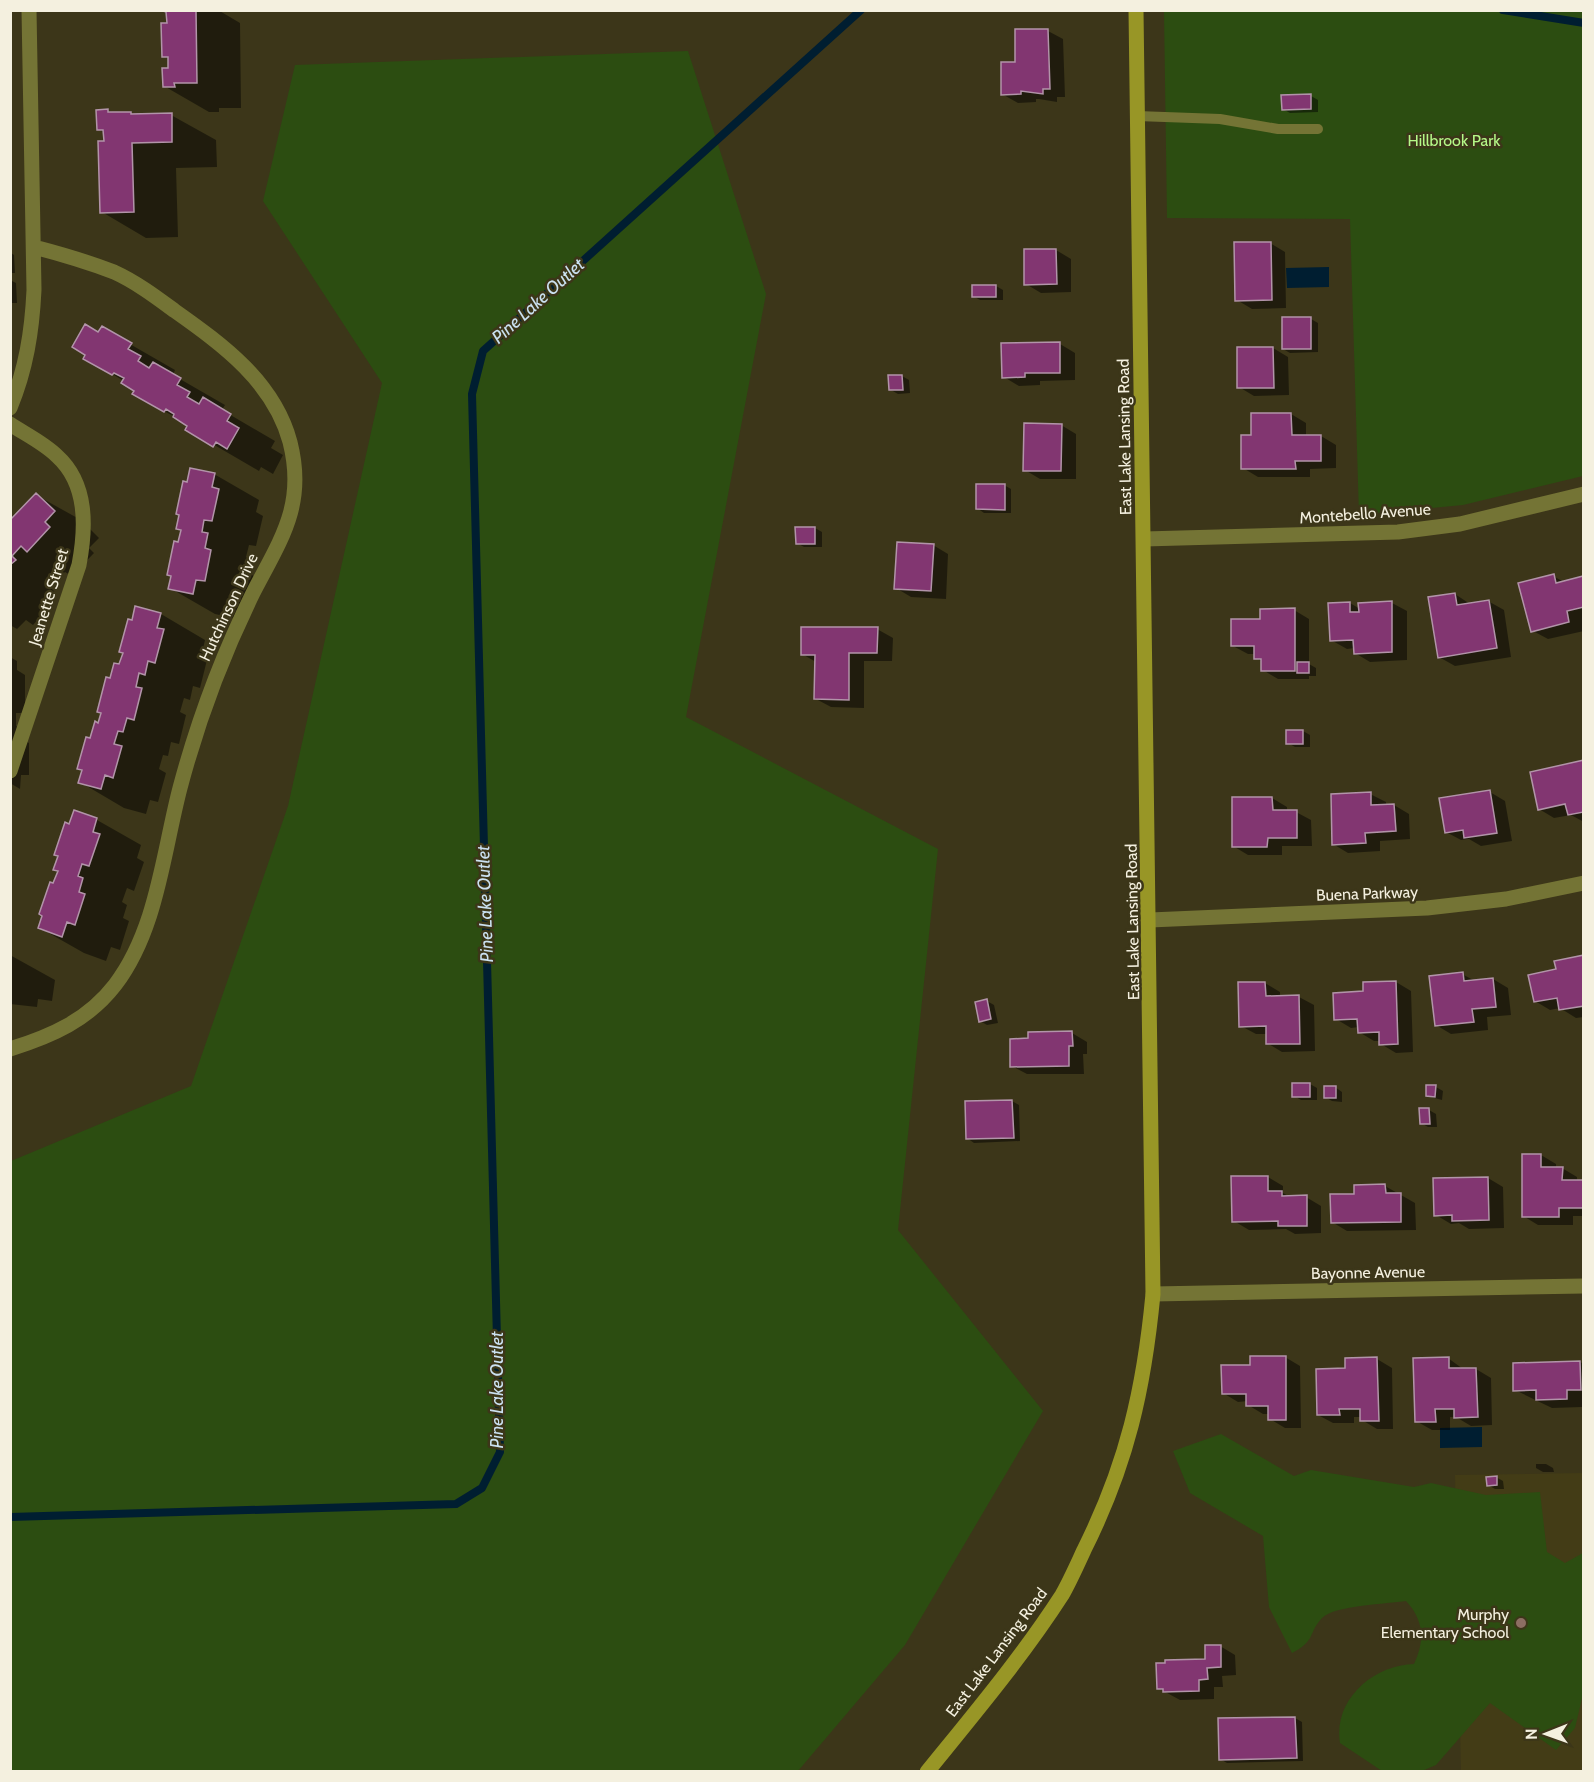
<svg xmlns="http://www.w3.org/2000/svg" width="1594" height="1782" viewBox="0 0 1594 1782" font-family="Cabin,sans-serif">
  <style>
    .built { fill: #433c16 }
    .green { fill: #2c4d11 }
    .water { fill: #001e31 }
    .shadow { fill: #0007 }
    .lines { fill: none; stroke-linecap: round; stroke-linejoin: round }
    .stream { stroke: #001e31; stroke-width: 8 }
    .building { fill: #823671; stroke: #b294a9; stroke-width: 1.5 }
    .lane { stroke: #747435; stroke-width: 10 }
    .street { stroke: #747435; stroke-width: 15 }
    .secondary { stroke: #989626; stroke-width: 15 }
    .education-dot { fill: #8d6e63; stroke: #3c3619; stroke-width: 2 }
    .labels { text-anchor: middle; stroke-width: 5; stroke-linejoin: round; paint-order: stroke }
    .park-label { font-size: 16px; fill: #b5f888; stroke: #3c3619 }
    .street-label { font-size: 16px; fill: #f4f0df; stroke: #3c3619 }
    .poi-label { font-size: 16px; fill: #f4f0df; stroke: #3c3619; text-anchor: end }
    .water-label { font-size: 18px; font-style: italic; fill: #cbe1f1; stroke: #3c3619 }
  </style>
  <rect width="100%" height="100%" fill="#3c3619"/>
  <path class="built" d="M1583 1473V1771H1461L1455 1475Z"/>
  <path class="green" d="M1164 11H1583V476L1463 505 1359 515 1350 219 1167 218Z
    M688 51 766 294 686 717 938 849 898 1230 1043 1411 905 1645 798 1771H11V1161L191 1086 288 806 382 383 263 201 295 65Z
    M1221 1434 1294 1476 1311 1470 1414 1487 1431 1483 1486 1495 1540 1492 1547 1552 1565 1563 1583 1553V1694L1575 1728 1556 1750 1490 1703 1436 1765 1422 1771H1382L1340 1743C1333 1700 1373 1665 1414 1664 1425 1641 1424 1620 1406 1601 1388 1604 1335 1605 1322 1618 1308 1633 1316 1641 1292 1653L1269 1607 1263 1536 1190 1493 1173 1451Z"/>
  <path class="water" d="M1329 267V287L1287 288 1286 268Z
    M1482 1427V1447L1440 1448V1428Z"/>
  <path class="shadow" d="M161 10H218L240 23 241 108H219V112H209L164 86 169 69V59L163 56 168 15Z
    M1048 31 1063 39 1065 97H1057V102L1039 99H1036V102L1018 103 1002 94 1017 63Z
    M1311 96 1318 100V112L1290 113 1283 109Z
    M107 111 134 116 171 115 216 140 217 167 176 168 178 237 146 238 102 212 105 142V133L98 129Z
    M10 225 11 253 14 255 15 273H10Z
    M1270 243 1285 252 1286 308 1252 309 1237 300Z
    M1056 250 1071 259V292L1041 293 1026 284Z
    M10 280 16 283 17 303H10Z
    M996 286 1003 290V300H980L973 296Z
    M1311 319 1318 323V352L1290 353 1283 349Z
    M102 328 175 370 173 375 225 405 222 410 275 441 271 448 283 455 273 474 261 467 259 471 187 429 189 425 134 394 136 390 124 381 85 358Z
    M1060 344 1075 353V380L1040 381V385L1019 386 1004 377Z
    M1273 348 1288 357 1289 395 1254 396 1239 387Z
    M902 376 909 380 910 393 898 394 891 390Z
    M1291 414 1306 423V436H1321L1336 445V468L1310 469V477H1258L1243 468 1253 436Z
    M1061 425 1076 434V479H1040L1025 470Z
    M214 474 259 500 256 512 263 516 256 546 249 545 246 557 252 561 249 573 255 577 237 619 215 614 170 588 182 531 178 529 188 483Z
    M1004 485 1011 489V513H984L977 508Z
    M36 495 81 520 99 538 89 548 94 553 72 576 65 572 55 582 59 586 50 596 55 601 33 625 26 620 17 629 10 625V522Z
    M815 528 822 532V547H804L797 543Z
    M933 545 948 554 946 599 911 597 896 588Z
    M1553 576 1564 582 1584 578V631L1548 639 1533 631Z
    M1455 594 1470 604 1488 601 1504 610 1511 657 1455 666 1439 657Z
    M1350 603 1360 609 1392 603 1407 611V660L1370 662 1355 653V648L1347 649 1331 640Z
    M137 608 161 614 205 640 202 653 208 656 200 688 193 686 190 700 184 698 180 712 186 715 179 744 171 742 168 756 163 755 159 769 166 773 158 802 150 800 146 814 124 808 80 782 83 771 79 768 99 725 111 680 120 666Z
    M1294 610 1309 619V664L1316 668V676H1309V679H1278L1263 670V662L1256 658V654H1248L1233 646 1261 620Z
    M877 629 893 638 892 661H864V708L831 707 816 699V662L802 654Z
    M10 657 17 661V670L25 675V713H16V726L22 730V739L29 743V775H21L20 789 10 783Z
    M1303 731 1310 735V747H1295L1288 743Z
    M1584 762V822L1571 815 1554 818 1539 809Z
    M1490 792 1505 801 1512 841 1481 846 1469 839 1461 840 1446 832Z
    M1370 794 1386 802V806L1394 805 1409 814 1410 839 1380 841V851L1348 853 1333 844Z
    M1272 798 1287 807V812H1296L1311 820 1312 846H1282V855H1248L1233 846Z
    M75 812 97 820 141 845 137 858 144 862 134 891 127 888 122 902 127 905 123 918 129 921 120 950 111 947 106 961 84 953 40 928 59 872 55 869Z
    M10 955 55 980 52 1001 38 999 37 1007 10 1004Z
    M1584 957V1017L1576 1018 1560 1008 1550 1010 1535 1001 1558 971Z
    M1462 974 1475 981 1493 979 1508 988 1511 1015 1487 1017 1488 1030 1451 1034 1436 1025Z
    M1396 982 1411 991 1413 1052 1396 1053 1381 1044V1041H1374L1359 1032V1027L1351 1028 1336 1019 1365 993Z
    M1265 983 1280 992V997H1299L1314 1005 1315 1051 1282 1052 1267 1043V1034H1256L1241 1026Z
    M987 1001 994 1005 998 1023 987 1025 980 1021Z
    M1072 1033 1087 1042V1054H1083L1084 1074H1027L1012 1066Z
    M1310 1084 1317 1088V1100H1301L1294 1096Z
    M1335 1087 1342 1092V1102L1332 1101 1325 1097Z
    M1436 1087 1443 1091 1442 1100 1427 1096Z
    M1012 1101 1019 1105 1020 1141 974 1143 967 1138 966 1102Z
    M1429 1110 1436 1114 1437 1127H1428L1421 1123Z
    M1541 1155 1556 1164V1168H1562L1577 1177V1181H1584V1216H1573V1225H1538L1523 1216Z
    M1268 1177 1283 1186V1193L1290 1197H1306L1321 1206V1233L1295 1234 1286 1229 1249 1230 1234 1221Z
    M1488 1178 1503 1187 1504 1228 1469 1229 1459 1223 1451 1224 1436 1215Z
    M1385 1186 1415 1203 1416 1230 1347 1231 1332 1222 1355 1195Z
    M1285 1357 1300 1366 1301 1428H1285L1270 1419V1414H1263L1248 1405V1401L1238 1402 1223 1393 1251 1366Z
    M1448 1358 1463 1369H1476L1491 1378 1492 1425 1471 1426 1456 1417H1450V1430H1432L1416 1421Z
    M1377 1359 1392 1368 1393 1429H1377L1362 1420V1417H1354V1423H1333L1318 1415 1346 1369Z
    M1580 1362 1584 1364 1582 1407 1552 1408 1515 1390Z
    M1536 1464H1546L1553 1468 1554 1472H1543L1536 1468Z
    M1496 1477 1503 1481 1504 1489H1495L1488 1485Z
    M1220 1646 1235 1655 1236 1675 1222 1676 1223 1687H1214V1699L1180 1700 1158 1688 1206 1660Z
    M1295 1718 1302 1722 1303 1761 1227 1763 1220 1759Z"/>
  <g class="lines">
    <path class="stream" d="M1503 10 1584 23
      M10 1517 456 1504 482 1488 500 1452 472 394 483 351 861 10"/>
  </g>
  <path class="building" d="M160 10H196L197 83H174L175 87H163L162 68H168V57H162L161 23H167L166 12Z
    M1015 29H1048L1050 89H1043V94L1021 91V94L1001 95V62H1015Z
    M1311 94V109L1282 110 1281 95Z
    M108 109V112H131V114L172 113V142L132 143 134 212 100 213 98 141H104L103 130H97L96 110Z
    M1234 242H1271L1272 300 1235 301Z
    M1024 249H1056L1057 284 1024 285Z
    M972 285H996V297H972Z
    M1282 317H1311V349H1282Z
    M85 324 98 332 102 326 132 343 128 349 141 356 138 361 149 368 153 362 181 378 177 385 190 392 187 397 199 404 203 397 231 414 227 421 239 428 227 449 216 442 213 447 185 430 187 426 173 417 174 414 166 409 164 412 132 394 134 391 121 383 124 378 114 373 112 375 83 359 85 355 72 347Z
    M1060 342V373H1025V377L1002 378 1001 343Z
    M1237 347H1273L1274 388H1237Z
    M888 375H902L903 390H889Z
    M1251 413H1291L1292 435H1321V461H1295L1296 469H1241V435H1251Z
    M1024 423 1062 424 1061 471H1023Z
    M190 468 215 473 212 487 219 489 212 521 204 520 202 532 208 533 205 548 211 550 205 581 196 580 193 594 168 589 171 576 167 575 174 541 178 542 181 530 176 529 179 515 176 514 183 481 187 482Z
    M976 484H1005V510L976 509Z
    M36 493 55 511 45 522 50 527 27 552 21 546 12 556 16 560 10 565V520Z
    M795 527H815V544H796Z
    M897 542 934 544 931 591 894 589Z
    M1554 574 1556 583 1583 576 1584 607 1567 611 1569 622 1531 632 1518 583Z
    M1455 593 1457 605 1489 600 1497 648 1438 658 1428 597Z
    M1392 601V652L1354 654 1353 640 1330 641 1328 603 1350 602V612H1359L1358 603Z
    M135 606 161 613 157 628 164 629 155 663 148 661 145 675 139 673 136 687 142 688 134 720 127 718 123 732 118 731 114 744 122 746 113 778 105 775 101 789 78 783 82 770 77 769 86 737 90 738 95 721 98 723 101 713 97 712 106 677 110 678 114 663 119 664 123 653 119 652 128 619 132 620Z
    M1295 608V671H1261V659H1254V646H1231V619H1260V609Z
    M801 627H878L877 653H849V700L814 699 815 655H801Z
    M1297 662H1309V673H1297Z
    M1286 730H1303V744H1286Z
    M1584 760V812L1568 815 1565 804 1538 810 1530 772Z
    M1490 790 1497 833 1464 838 1463 830 1445 833 1439 798Z
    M1371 792V805L1394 804 1396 831 1365 833 1366 843 1332 845 1331 794Z
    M1232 797H1272L1273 810H1297V838H1268L1267 847H1232Z
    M74 810 97 818 93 832 100 834 89 866 82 864 78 876 83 878 79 892 85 894 75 925 67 922 62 937 38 928 42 916 39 914 50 882 53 883 58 871 53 870 58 856 54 855 65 822 69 824Z
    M1584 955V1006L1559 1010 1557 998 1534 1002 1528 975 1556 969 1554 961Z
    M1463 972 1464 981 1493 978 1496 1007 1472 1009 1474 1022 1435 1026 1429 976Z
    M1396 981 1398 1044 1379 1045V1032L1358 1033 1357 1019 1334 1020 1333 993 1363 991V982Z
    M1238 982H1265L1266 996 1299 995 1300 1044H1266V1026L1239 1027Z
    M987 999 991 1019 979 1022 975 1002Z
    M1072 1031 1073 1046H1069V1066L1010 1067V1039L1028 1038V1032Z
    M1292 1083H1310V1097H1292Z
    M1426 1085H1436L1435 1097 1426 1096Z
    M1324 1086H1336V1098H1324Z
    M1012 1100 1014 1138 966 1139 965 1101Z
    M1419 1108H1429L1430 1124H1420Z
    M1522 1154H1541V1167H1563L1562 1180H1584V1208H1559V1217H1522Z
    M1231 1176H1268V1191H1282V1196L1307 1195V1226H1278V1221L1232 1222Z
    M1488 1177 1489 1220 1452 1221V1215L1434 1216 1433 1178Z
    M1385 1184 1386 1193H1401V1222L1331 1223 1330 1194H1354V1185Z
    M1250 1356H1286V1420H1268V1406H1246V1394H1222L1221 1365H1250Z
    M1377 1357 1379 1421H1360V1409H1339L1340 1415H1317L1316 1369 1345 1368V1358Z
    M1449 1357V1368H1476L1478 1417 1454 1418V1409H1435L1436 1422H1415L1413 1358Z
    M1580 1361 1581 1390H1567V1399L1536 1400V1390L1513 1391V1363Z
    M1497 1476V1485L1487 1486 1486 1477Z
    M1205 1645H1221V1667L1207 1668 1208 1679 1199 1680V1691L1163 1692V1689H1157L1156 1663H1165V1660L1205 1659Z
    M1295 1717 1297 1758 1219 1760 1218 1718Z"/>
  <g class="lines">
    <path class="lane" d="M1137 116 1220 119 1278 129H1318"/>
    <path class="street" d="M10 408C26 369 32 332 34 290L29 10
      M10 424C25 434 44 443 57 456 88 484 86 528 79 565L10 771
      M1144 539 1398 532 1460 524 1584 494
      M1150 920 1427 908 1506 899 1584 883
      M10 1049C52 1036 88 1020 115 985 157 930 163 853 180 788 198 720 222 656 253 593 281 539 306 505 290 442 274 382 223 345 175 311 156 297 136 282 114 272 88 262 61 254 34 247
      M1153 1294 1584 1286"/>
    <path class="secondary" d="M927 1772C974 1714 1022 1657 1062 1595 1070 1581 1077 1565 1084 1550 1127 1464 1144 1389 1153 1294L1136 10"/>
  </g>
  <circle class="education-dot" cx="1521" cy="1623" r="6"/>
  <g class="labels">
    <g class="park-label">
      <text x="1454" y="146">Hillbrook Park</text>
    </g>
    <g class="street-label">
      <text transform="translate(1124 437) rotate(-91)" y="6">East Lake Lansing Road</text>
      <text transform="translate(1365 513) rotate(-4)" y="6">Montebello Avenue</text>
      <text transform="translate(48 597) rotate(-73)" y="6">Jeanette Street</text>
      <text transform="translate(228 607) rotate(-65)" y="6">Hutchinson Drive</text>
      <text transform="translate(1367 893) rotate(-2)" y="6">Buena Parkway</text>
      <text transform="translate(1132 922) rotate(-91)" y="6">East Lake Lansing Road</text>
      <text transform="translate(1368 1272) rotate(-1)" y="6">Bayonne Avenue</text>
      <text transform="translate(996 1652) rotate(-53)" y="6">East Lake Lansing Road</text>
    </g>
    <g class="poi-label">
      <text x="1509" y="1620">Murphy<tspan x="1509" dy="18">Elementary School</tspan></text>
    </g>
    <g class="water-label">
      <text transform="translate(538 301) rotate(-42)" y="6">Pine Lake Outlet</text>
      <text transform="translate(485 904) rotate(-92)" y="6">Pine Lake Outlet</text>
      <text transform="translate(497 1390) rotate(-90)" y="6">Pine Lake Outlet</text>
    </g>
  </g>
  <rect width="1594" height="1782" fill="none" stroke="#f4f0df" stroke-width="24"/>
  <g transform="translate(1546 1734) rotate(269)" stroke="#3c3619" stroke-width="4.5" paint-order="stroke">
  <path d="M0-4.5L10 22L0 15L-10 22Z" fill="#f4f0df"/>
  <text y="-9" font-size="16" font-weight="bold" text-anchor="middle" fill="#f4f0df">N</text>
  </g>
</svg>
